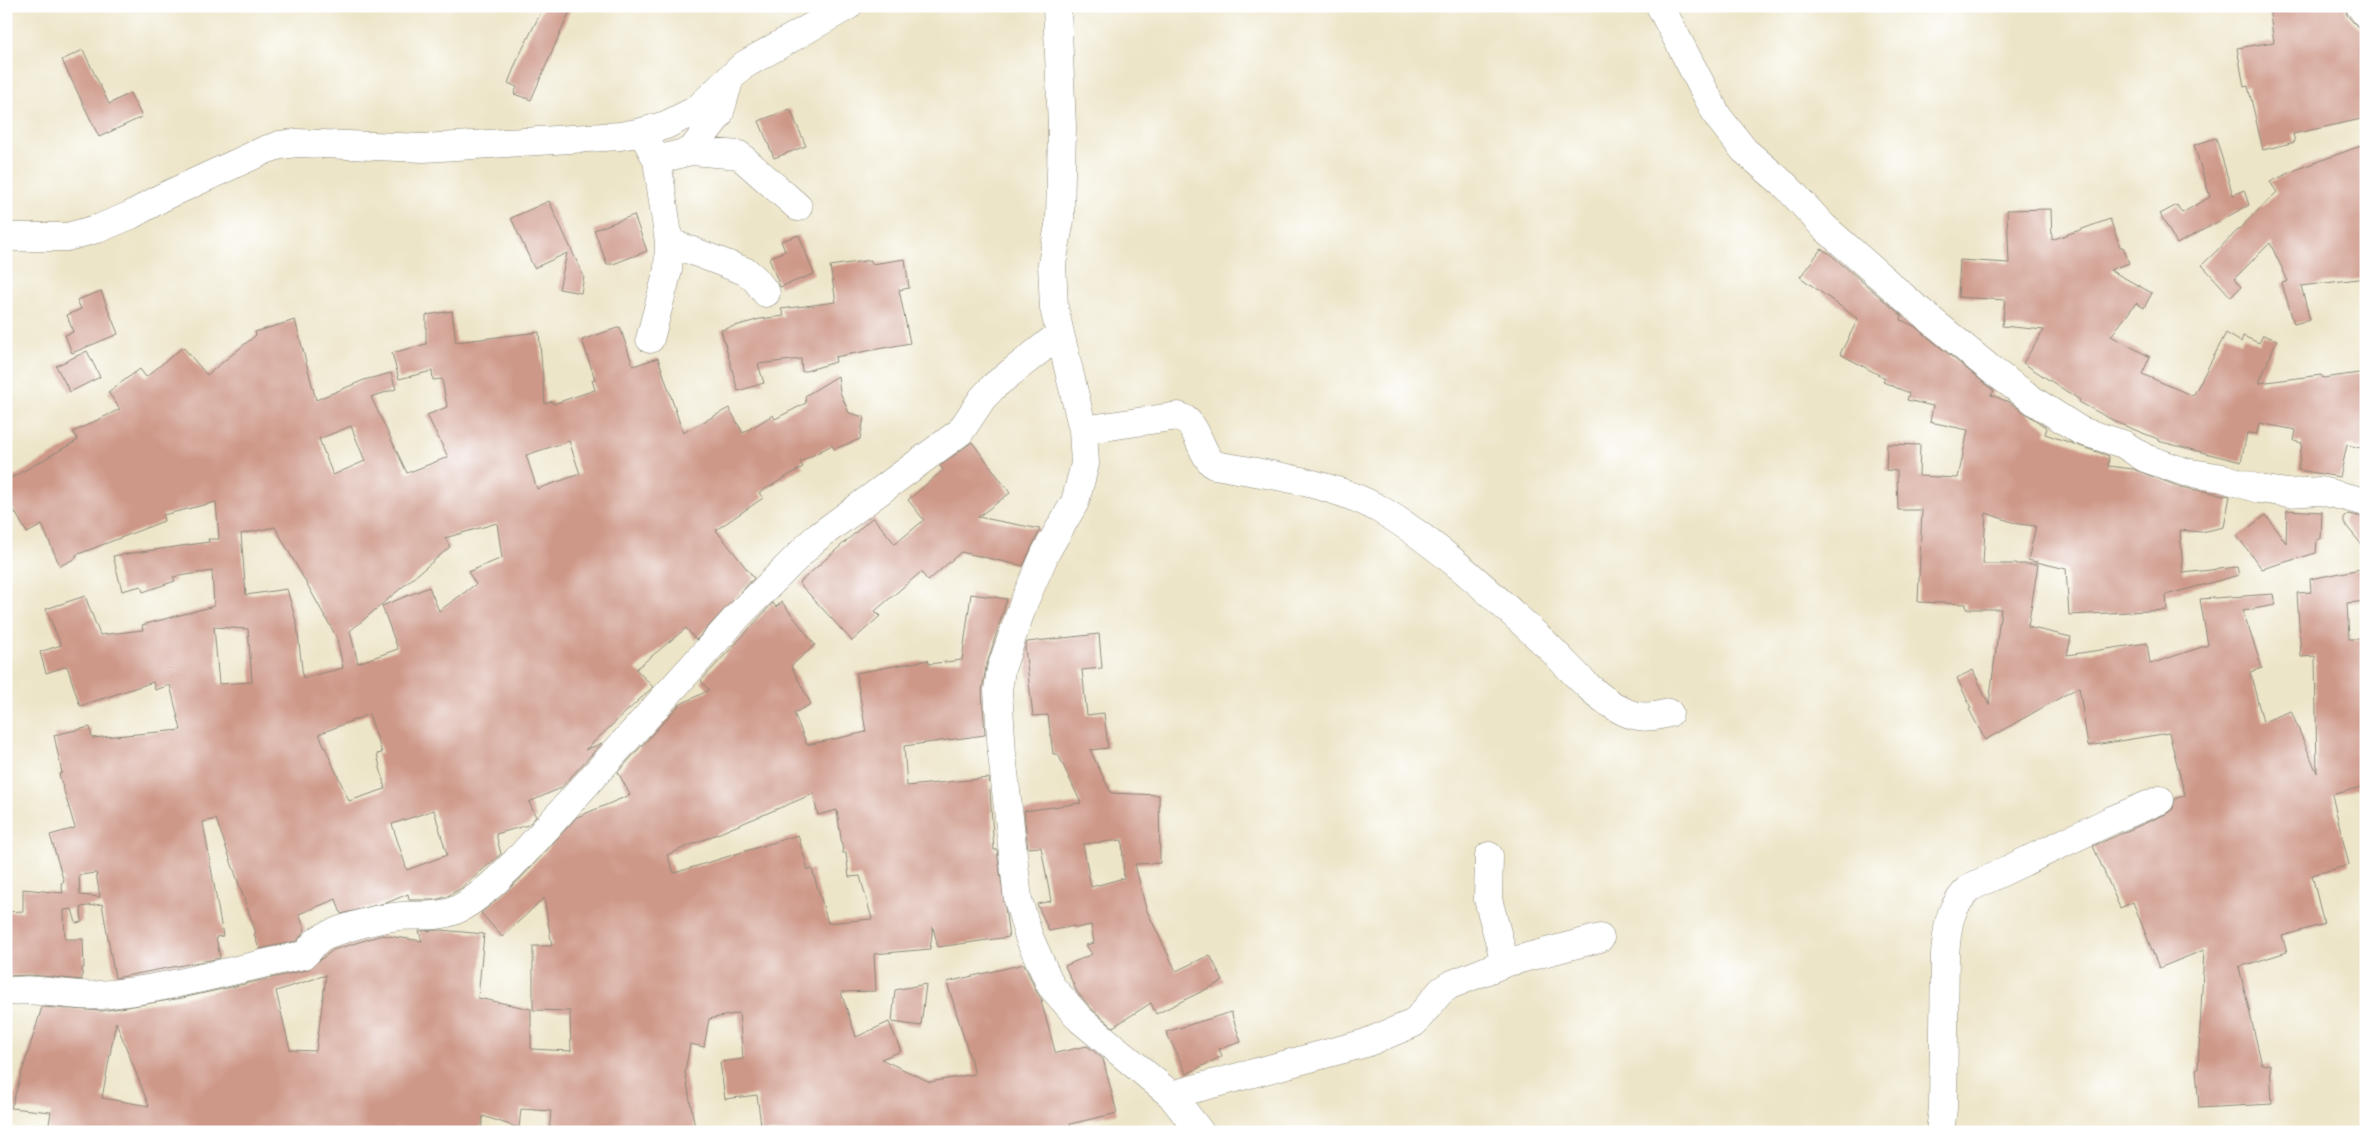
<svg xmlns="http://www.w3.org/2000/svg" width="2372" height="1138" viewBox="0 0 2372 1138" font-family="'Sorts Mill Goudy',serif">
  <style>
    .building { fill: #ce9888; fill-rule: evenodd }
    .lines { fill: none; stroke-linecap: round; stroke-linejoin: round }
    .minor-casing { stroke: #8c887a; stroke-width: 29 }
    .minor { stroke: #fff; stroke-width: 28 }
  </style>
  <rect width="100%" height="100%" fill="#fff"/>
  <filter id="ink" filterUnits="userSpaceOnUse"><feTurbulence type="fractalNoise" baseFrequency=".02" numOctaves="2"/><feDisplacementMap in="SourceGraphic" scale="10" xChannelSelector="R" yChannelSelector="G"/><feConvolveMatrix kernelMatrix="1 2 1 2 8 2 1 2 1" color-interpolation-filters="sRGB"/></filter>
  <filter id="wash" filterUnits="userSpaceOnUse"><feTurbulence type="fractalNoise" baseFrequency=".0096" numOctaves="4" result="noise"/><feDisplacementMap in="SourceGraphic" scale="20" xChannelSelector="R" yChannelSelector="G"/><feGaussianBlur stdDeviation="1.12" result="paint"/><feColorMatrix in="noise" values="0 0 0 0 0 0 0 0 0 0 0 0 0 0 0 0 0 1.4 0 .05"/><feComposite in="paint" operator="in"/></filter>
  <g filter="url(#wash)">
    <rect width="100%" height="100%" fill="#ede5c8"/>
    <g id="blocks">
      <path class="building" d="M544 6H572L531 100 514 94 517 87 508 83 518 58Z
        M2278 6H2345L2347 15 2354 23 2359 28 2366 29V118L2293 134 2295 142 2263 150 2248 86 2244 87 2237 48 2274 42 2269 8Z
        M83 50 109 104 130 93 142 117 99 137 62 60Z
        M790 109 806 146 774 158 759 121Z
        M2216 138 2233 195 2244 190 2249 205 2177 244 2160 214 2177 205 2182 213 2210 197 2194 145Z
        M2366 144V278L2301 286 2310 320 2294 324 2282 283 2288 281 2270 243 2234 279 2241 287 2231 297 2202 265 2277 192 2270 182 2300 168Z
        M549 201 584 277 581 293 559 289 567 253 534 268 511 218Z
        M2051 209 2052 240 2110 219 2120 247H2123L2129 263 2110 270 2152 293 2144 308 2136 303 2111 336 2150 357 2142 374 2193 396 2226 333 2241 342 2243 336 2259 343 2263 335 2277 340 2259 383 2321 375 2323 378 2366 372V449L2347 445 2340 477 2298 470 2302 443 2294 441 2296 430 2259 423 2257 434 2247 433 2241 462 2158 441V439L2120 424 2079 402 2080 400 2023 363 2044 330 2002 326 2005 300 1958 297 1960 260 2009 263 2007 210Z
        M634 215 647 251 613 264H607L594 230Z
        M799 235 814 274 780 287 769 258 785 251 781 241Z
        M1821 249 1829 253 1902 316 1901 320 1914 326 1994 391 1991 395 2009 402 2047 428 2045 434 2109 456 2108 466 2133 469 2180 487 2230 496 2224 527 2201 532 2180 530 2183 573 2237 567 2239 575 2166 595 2167 610 2069 615 2066 569 2028 560 2036 526 2018 524 1986 513 1983 564H2038L2028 627 2071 637 2067 655 2147 643 2150 664 2208 645 2200 599 2273 594 2275 605 2243 611 2262 668 2250 672 2263 722 2291 711 2317 773 2315 656 2301 657 2297 593 2311 592 2310 579 2366 568V601L2347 603 2349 639H2366V786L2332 795 2349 865 2312 875 2324 924 2282 936 2287 952 2239 967 2262 1065 2270 1064 2272 1104 2199 1108 2196 1069 2198 1068 2204 950 2159 968 2133 902 2120 908 2093 846 2166 814 2173 809 2175 799 2185 795 2169 733 2088 746 2079 687 1985 740 1969 709 1971 708 1957 678 1973 670 1989 705 2001 609H1966V604L1918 602 1922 510H1898L1897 471 1886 470 1887 444 1920 445 1919 476 1958 478 1968 430 1930 422 1933 406 1907 400 1909 393 1883 382 1885 378 1840 354 1858 319 1800 277Z
        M905 259 909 288 899 290 910 343 835 357 836 362 802 372 801 359 758 364 764 383 738 391 721 330 760 319 784 316 781 309 836 302 830 266 871 260 872 264Z
        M101 291 118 334 72 353 65 335 73 332 67 315 81 309 77 300Z
        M452 311 456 342 539 332 545 404 552 401 553 404 595 390 592 380 595 379 582 340 620 327 633 366 658 358 683 433 729 408 743 433 773 415 775 419 806 403 805 396 838 376 840 392 849 413 864 417 860 439 834 449 832 445 800 462 803 467 759 493 763 498 716 530 754 578 696 640 686 628 636 669 653 687 585 750 602 743 561 788 529 802 536 817 528 825 496 834 501 854 460 889 446 897 434 900H409L408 894 389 902 341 914 336 899 299 914 305 930 297 941 259 949 254 934 256 933 216 819 203 822 223 936 216 937 220 958 115 978 102 904 81 907 82 922 76 923 72 909 64 910 65 939H83L84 968H82V980L31 975 6 976V912L23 911V889L63 893 61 883 64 882 50 835 75 828 59 774 62 773 54 735 90 727 92 738 181 730 170 685 155 690 153 682 80 706 67 666 46 673 40 652 61 645 46 609 85 596 100 635 143 630 142 625 214 606 212 571 173 577 175 581 143 592 141 586 122 591 113 556 209 542 208 539H219L216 502 163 515 164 521 76 555V558L60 566 42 525 27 533 6 496V481L78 440 73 432 120 409 108 392 140 369 146 377 183 347 207 375 256 335 255 332 295 320 316 400 364 380 391 373 396 389 371 397 407 473 448 457 427 415 447 407 442 379 433 380 432 371 399 379 392 353 426 344V315ZM351 426 365 461 333 475 319 439ZM569 441 580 474 537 489 526 455ZM497 523 502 558 468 572 476 584 439 611 429 587 382 606 398 649 358 663 350 631 450 547 445 538ZM275 527 337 638 343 668 303 678 297 625 287 589 246 595 241 534ZM214 627 248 629 252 682 219 684ZM369 714 382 753 377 754 385 789 349 801 319 734ZM434 810 447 855 407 870 392 824ZM96 873 100 897 80 895 79 875Z
        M87 351 100 377 70 392 56 366Z
        M972 442 1010 493 978 517 1040 529 1023 566 961 552 928 581 921 572 875 611 880 616 852 641 799 583 873 517 895 544 924 520 908 500 943 470 940 466Z
        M2287 510 2322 512 2321 539H2317L2316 553 2262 569 2237 536 2266 515 2286 543Z
        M2348 514 2363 517 2366 520V550L2344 523V517Z
        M971 594 1007 599 986 667 982 691 985 735 904 746 907 786 989 778 994 850H997L1009 937 938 947 933 927 930 949 874 954 876 991 841 992 856 1037 889 1022 901 1051 881 1059 930 1082 975 1074 947 982 1024 964 1037 993 1043 1001H1041L1055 1051 1056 1053 1087 1046 1103 1059 1117 1113 1070 1124 1071 1132H762L757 1095 725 1099 720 1062 743 1059 739 1013 709 1019 704 1047 690 1044 685 1072 695 1128 673 1132H549L551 1111 521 1109 519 1128 483 1116 481 1132H58L48 1130 51 1112 11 1108 42 1007 102 1011 182 998 307 970 333 950 382 935 422 941 419 931 441 930 484 934 478 998 531 1009V1049L571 1051 570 1011 533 1010V946H552L544 898 502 937 481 913 520 879 577 817 630 795 618 772 679 705 709 690 701 681 773 603 776 607 782 602 815 645 791 666 811 704 794 713 807 745 866 732 856 673 928 660 929 664 962 660ZM813 794 818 815 837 810 843 853H846L849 877 860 876 872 919 828 923 812 869 808 870 798 835 674 873 667 855ZM326 975 316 1051 290 1050 276 991ZM116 1022 149 1106 102 1098Z
        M1099 634 1102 668 1082 670 1087 715 1104 713 1108 748 1090 750 1111 793 1159 795 1160 863 1135 864 1146 909 1176 971 1210 955 1223 981 1156 1014 1151 1003 1113 1027 1092 1009 1077 992 1065 966 1092 954 1086 945 1094 943 1091 925 1076 928 1074 926 1049 931 1037 904 1051 901 1041 847 1028 848 1024 811 1081 803 1058 754H1053L1048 715 1033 716 1025 648 1027 642ZM1122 840 1124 878 1091 887 1083 844Z
        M926 984 921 1026 892 1022 895 990Z
        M1231 1012 1241 1042 1219 1049 1222 1056 1187 1074 1166 1032Z"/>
    </g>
  </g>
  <g filter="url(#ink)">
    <use href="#blocks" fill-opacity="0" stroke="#8c887a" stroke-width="1"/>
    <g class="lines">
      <g class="minor-casing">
        <path id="minor" d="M1057 6 1062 127 1060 220 1052 264 1054 308 1083 430 1085 464 1075 502 1046 552 1024 602 1001 669 998 690 1002 754 1018 900 1029 937 1051 986 1081 1020 1171 1095 1200 1132
          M1660 6 1718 117 1744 150 1787 187 1824 227 1914 306 1993 371 2037 403 2081 431 2123 444 2145 458 2185 472 2223 478 2259 489 2288 493 2321 491 2366 502
          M2360 6 2366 14
          M642 132 657 160 669 242 668 270 650 339
          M691 151 719 115 729 81
          M657 160 691 151 739 155 798 207
          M6 237H67L100 228 131 215 163 197 265 150 280 145 297 143 424 148 620 136 642 132 666 125 696 110 744 65 848 6
          M669 242 747 272 756 280 766 293
          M1083 430 1178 416C1199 422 1198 451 1214 465 1267 474 1334 483 1381 510 1442 546 1496 598 1548 646 1571 669 1595 698 1625 712 1639 719 1654 717 1669 713
          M1489 856 1488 899 1505 963
          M6 992C39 986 69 998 101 995 171 989 237 968 304 955 311 950 312 943 320 939 335 930 375 919 393 917 416 913 438 920 460 908 485 894 504 873 524 853L738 616 815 539 960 432 982 399 994 386 1060 334
          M1171 1095 1366 1043 1414 1023 1441 991 1450 985 1505 963 1600 938
          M1940 1132 1943 1108 1945 954C1948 924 1948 908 1971 887L2112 820 2160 800"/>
      </g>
      <use href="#minor" class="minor"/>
    </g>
  </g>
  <rect width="2372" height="1138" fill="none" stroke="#fff" stroke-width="25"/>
</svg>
